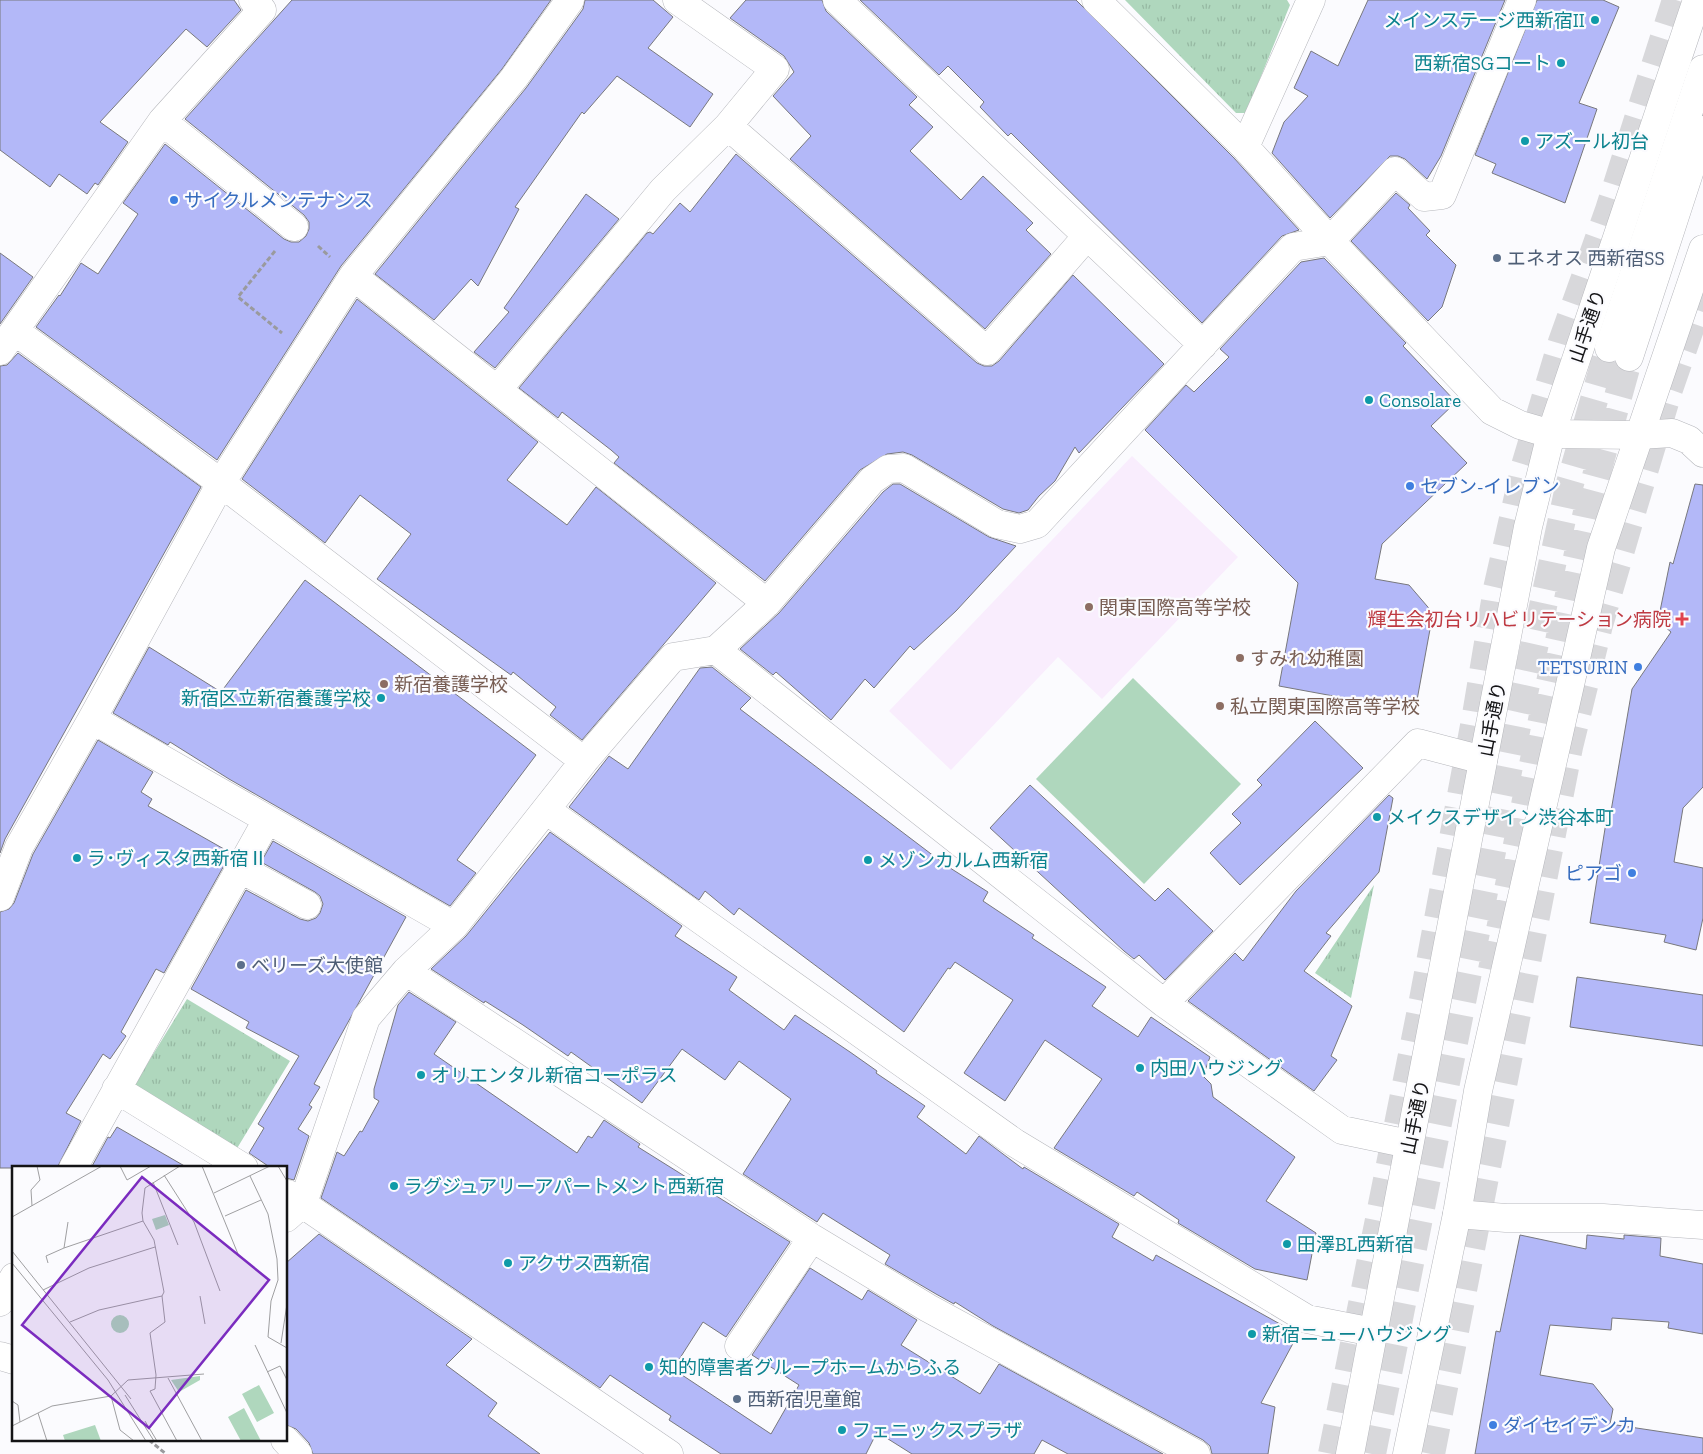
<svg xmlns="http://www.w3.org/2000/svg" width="1703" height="1454" viewBox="0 0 1703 1454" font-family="'Zilla Slab','Noto Sans JP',serif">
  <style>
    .education { fill: #f9edfd }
    .grass { fill: url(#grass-tufts) }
    .garden { fill: #afd7bd }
    .building { fill: #b3b8f8; stroke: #78787d }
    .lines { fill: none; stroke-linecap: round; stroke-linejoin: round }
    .highway-tunnel { stroke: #d8d8db; stroke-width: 28; stroke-dasharray: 28 14; stroke-linecap: butt }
    .minor-casing { stroke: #b6b7bc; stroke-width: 29 }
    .major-casing { stroke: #b6b7bc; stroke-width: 29 }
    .highway-casing { stroke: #b6b7bc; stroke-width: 29 }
    .path { stroke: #9a9a9d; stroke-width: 3; stroke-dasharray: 5 2.5; stroke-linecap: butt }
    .minor { stroke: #fff; stroke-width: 28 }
    .major { stroke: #fff; stroke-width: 28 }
    .highway { stroke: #fff; stroke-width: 28 }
    .culture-dot { fill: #0f9aa8; stroke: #fbfbfe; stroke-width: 2 }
    .shop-dot { fill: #3f7fe0; stroke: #fbfbfe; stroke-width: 2 }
    .service-dot { fill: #5c6f8a; stroke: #fbfbfe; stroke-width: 2 }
    .education-dot { fill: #8d6e63; stroke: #fbfbfe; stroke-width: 2 }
    .health-dot { fill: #e0444e; stroke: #fbfbfe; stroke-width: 2 }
    .labels { text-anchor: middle; stroke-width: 4.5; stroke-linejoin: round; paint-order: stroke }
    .culture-label { font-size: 19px; fill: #0d838f; stroke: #fbfbfe; text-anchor: start }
    .shop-label { font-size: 19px; fill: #366cbe; stroke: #fbfbfe; text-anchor: start }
    .service-label { font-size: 19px; fill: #4e5e75; stroke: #fbfbfe; text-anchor: start }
    .street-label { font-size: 19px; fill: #141416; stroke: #fbfbfe }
    .education-label { font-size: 19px; fill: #785e54; stroke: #fbfbfe; text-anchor: start }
    .health-label { font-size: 19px; fill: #be3a42; stroke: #fbfbfe; text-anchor: end }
    .inset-road { fill: none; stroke: #9f9fa1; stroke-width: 1 }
    .view { fill: #7b2cbf; fill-opacity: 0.15; stroke: #7b2cbf; stroke-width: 2.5 }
    .inset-edge { fill: none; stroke: #141416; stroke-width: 2.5 }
  </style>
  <defs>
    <pattern id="grass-tufts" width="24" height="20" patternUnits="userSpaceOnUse" patternTransform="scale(1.25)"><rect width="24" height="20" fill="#afd7bd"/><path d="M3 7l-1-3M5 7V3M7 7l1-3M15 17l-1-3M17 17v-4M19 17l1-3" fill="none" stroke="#96b8a2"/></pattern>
  </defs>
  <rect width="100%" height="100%" fill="#fbfbfe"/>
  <path class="education" d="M1132 456 1238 557 1102 699 1058 657 951 770 889 711Z"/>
  <path class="grass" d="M1125 0H1287L1290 5 1246 113H1236Z
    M1374 885 1351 998 1315 973Z
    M187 999 290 1061 236 1150 133 1087Z"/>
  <path class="garden" d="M1133 678 1241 784 1144 884 1036 779Z"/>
  <path class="building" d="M0 0H234L241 10 207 47 186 29 100 122 128 142 98 185 95 183 87 194 59 174 50 187 0 150Z
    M292 0H551L502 69 341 266 217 460 36 327 59 295 60 296 81 263 98 274 138 214 123 203 165 144 284 239 291 242H299L306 236 309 229V222L304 215 185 119Z
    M585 0H653L673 17 648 48 713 94 690 127 617 76 584 114 582 112 515 207 519 209 478 286 471 279 434 320 375 274 526 88 583 9Z
    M746 0H822L826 11 917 97 909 105 933 127 910 151 961 200 983 176 1033 223 1026 230 1051 254 985 329 790 159 811 136 773 96 794 72 784 56 730 18Z
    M860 0H1076L1234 158 1299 230 1282 236 1202 323 1011 133 1008 136 980 107 984 102 948 66 939 75Z
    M1368 0H1505L1441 156 1427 179 1405 159 1398 156H1390L1330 218 1272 153 1284 122 1308 96 1294 88 1311 51 1338 66Z
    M1537 0H1603L1619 7 1579 103 1597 109 1565 203 1492 173 1496 164 1475 155Z
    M736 154 977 363 984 366H992L999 361 1073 275 1164 364 1079 453 1075 447 1055 481 1039 496 1028 510 1019 513 1003 509 912 455 903 452 887 454 860 470 765 581 614 463 619 457 611 450 562 412 558 418 519 388 647 233 650 232 653 234 680 203 690 212Z
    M1396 193 1410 205 1408 208 1430 231 1426 235 1456 265 1442 307 1428 321 1351 241Z
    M586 194 619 219 495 368 474 352 509 312 504 308Z
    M0 253 33 277 0 324Z
    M1324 258 1406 343 1403 346 1456 402 1431 426 1467 463 1382 544 1375 579 1409 585 1433 613 1415 711 1279 686 1298 583 1145 430 1186 385 1194 392 1229 357 1220 349 1301 262Z
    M357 299 538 442 507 480 567 525 596 487 716 583 582 740 550 715 556 707 513 672 511 675 377 579 411 534 360 495 325 543 242 479Z
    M18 353 201 487 5 839 0 853V366L7 365Z
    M893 484H900L989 537 1016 546 956 611 914 650 910 646 874 688 865 679 831 720 776 672 773 675 740 649 779 613 883 492Z
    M1695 484 1703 485V787L1683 808 1674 862 1703 868V918L1696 950 1664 942 1666 935 1590 923 1607 816 1610 817 1632 689 1671 632 1658 621 1670 562 1673 564Z
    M305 580 536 755 457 860 476 873 450 906 229 779 170 742 168 745 113 713 149 647 221 692Z
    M712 667 751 698 740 709 947 866 988 892 983 901 1034 935 1032 938 1106 987 1092 1006 1138 1037 1151 1017 1210 1057 1203 1076 1211 1084 1213 1097 1295 1157 1266 1201 1316 1233 1307 1280 1255 1269 1178 1223 1179 1220 1137 1192 1134 1196 1054 1148 1102 1079 1045 1040 1005 1101 964 1073 1013 1000 955 962 950 969 948 968 904 1032 739 908 734 915 705 891 699 900 569 807 609 756 628 769 700 668Z
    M1315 721 1363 768 1240 885 1210 853 1241 823 1232 814 1262 785 1257 780Z
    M98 740 153 772 141 792 152 799 148 806 231 853 164 973 156 969 121 1032 126 1036 110 1059 103 1054 66 1113 81 1121 57 1168H0V912L9 909 14 903 33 854Z
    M1030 785 1155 901 1168 888 1213 931 1165 980 1139 955 1134 959 1124 951 990 828Z
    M1389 795 1393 798 1379 872 1326 933 1331 936 1304 971 1352 1006 1331 1056 1337 1060 1314 1091 1188 1001 1235 953 1243 961 1296 891Z
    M550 832 682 926 675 936 737 977 729 990 784 1030 795 1015 850 1052 877 1071 876 1073 925 1106 917 1117 966 1154 979 1136 1023 1169 1024 1167 1119 1224 1112 1237 1153 1261 1156 1255 1298 1334 1261 1403 1275 1407 1268 1454H1212L1210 1446 1203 1440 993 1326 955 1302 954 1304 936 1294 885 1264 890 1255 823 1213 817 1222 743 1174 791 1099 739 1061 725 1080 682 1049 642 1103 571 1052 568 1056 523 1025 485 1001 484 1003 431 969 466 936Z
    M273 841 406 917 314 1084 320 1087 309 1105 312 1107 298 1129 309 1136 294 1180 286 1178V1168H271L249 1153 264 1128 258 1124 299 1056 246 1028 249 1022 191 989 246 890 300 919 308 921 316 918 320 913 323 904 320 896 315 892 261 862Z
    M1577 977 1703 995V1046L1570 1027Z
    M409 992 456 1022 434 1054 577 1153 588 1136 592 1138 604 1120 640 1144 638 1147 790 1242 726 1337 703 1322 673 1369 771 1434 799 1385 752 1355 810 1268 862 1300 868 1290 917 1320 901 1345 980 1394 999 1364 1163 1454H1068L1042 1440 1034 1454H912L877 1432 866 1454H721L669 1420 671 1416 610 1375 600 1388 321 1198 337 1152 344 1156 360 1131 362 1132 379 1101 374 1098V1089L398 1005Z
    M117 1127 188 1168H91L108 1137 110 1138Z
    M319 1234 472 1339 446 1365 497 1403 488 1416 540 1454H313L309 1443 296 1429 286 1425V1263Z
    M1520 1235 1586 1249 1587 1235 1624 1239V1235L1661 1238 1660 1256 1703 1264V1334L1668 1328 1669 1322 1612 1318 1611 1330 1550 1325 1540 1375 1593 1384 1613 1409 1610 1424 1703 1438V1454H1475L1496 1331 1500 1332Z"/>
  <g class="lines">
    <path class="highway-tunnel" d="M1492 970 1543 715 1590 498 1629 357
      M1332 1454 1423 1000 1476 715 1497 589 1525 466 1562 342 1609 210 1676 0
      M1372 1454 1518 721 1569 487 1609 348
      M1431 1454 1569 747 1599 625 1634 505 1669 389 1703 292"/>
    <g class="minor-casing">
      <path id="minor" d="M837 0 1203 345
        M1096 0 1245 147 1330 241 1492 411 1520 425 1551 434 1639 435 1672 433 1689 440 1703 453
        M162 121 294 227
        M728 126 987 351 1087 236
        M1245 147 1311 0
        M353 276 767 603
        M15 331 221 483 584 761
        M0 351 162 121 262 10 253 0
        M498 389 663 190 728 126 775 69 677 0
        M716 650 1164 1003 1342 1130 1409 1144
        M92 719 454 926
        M546 810 1015 1143 1307 1319 1373 1332
        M239 868 307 905
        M0 897 19 847 92 719 221 483 353 276 514 78 570 0
        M406 971 812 1238 928 1308 1196 1454
        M1164 1003 1418 743 1483 760
        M116 1089 244 1168
        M73 1168 267 820
        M288 1194 669 1454
        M1457 1214 1506 1218H1603L1703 1225
        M286 1218 303 1203 366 1018 406 971 454 926 584 761 673 657 716 650 767 603 872 480 888 469 904 468 997 524 1020 529 1037 524 1293 247 1330 241 1395 171 1424 197 1442 195 1522 0
        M0 1302 14 1277
        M739 1346 812 1238
        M0 1356 14 1360
        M285 1440 298 1454"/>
    </g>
    <g class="major-casing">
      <path id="major" d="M1350 1454 1528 527 1551 434 1697 0
        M1407 1454 1457 1214 1478 1091 1601 548 1703 249"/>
    </g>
    <g class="highway-casing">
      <path id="highway" d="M1609 348 1703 69
        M1629 357 1703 130"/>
    </g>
    <path class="path" d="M318 246 330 257
      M275 251 238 297 282 333
      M149 1440 166 1454"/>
    <use href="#minor" class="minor"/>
    <use href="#major" class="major"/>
    <use href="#highway" class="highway"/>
  </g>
  <g class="culture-dot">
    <circle cx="1595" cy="20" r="5"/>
    <circle cx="1561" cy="63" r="5"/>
    <circle cx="1525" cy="141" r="5"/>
    <circle cx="1369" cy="400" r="5"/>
    <circle cx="381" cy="698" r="5"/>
    <circle cx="1377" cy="817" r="5"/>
    <circle cx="77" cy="858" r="5"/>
    <circle cx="868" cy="860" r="5"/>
    <circle cx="1140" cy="1068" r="5"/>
    <circle cx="421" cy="1075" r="5"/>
    <circle cx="394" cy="1186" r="5"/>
    <circle cx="1287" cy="1244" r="5"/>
    <circle cx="508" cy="1263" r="5"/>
    <circle cx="1252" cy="1334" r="5"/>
    <circle cx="649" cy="1367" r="5"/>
    <circle cx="842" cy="1430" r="5"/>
  </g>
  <g class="shop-dot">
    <circle cx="174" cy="200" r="5"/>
    <circle cx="1410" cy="486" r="5"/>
    <circle cx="1638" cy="667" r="5"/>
    <circle cx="1632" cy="873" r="5"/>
    <circle cx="1493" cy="1425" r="5"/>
  </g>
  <g class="service-dot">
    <circle cx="1497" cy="258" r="5"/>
    <circle cx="241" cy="965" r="5"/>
    <circle cx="737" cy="1399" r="5"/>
  </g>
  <g class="education-dot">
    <circle cx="1089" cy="607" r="5"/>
    <circle cx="1240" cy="658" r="5"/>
    <circle cx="384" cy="684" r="5"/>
    <circle cx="1220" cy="706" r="5"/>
  </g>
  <path class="health-dot" d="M1679.5 611.5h5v5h5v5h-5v5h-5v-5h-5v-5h5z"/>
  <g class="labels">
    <g class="culture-label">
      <text x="1585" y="27" text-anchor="end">メインステージ西新宿II</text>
      <text x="1551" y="70" text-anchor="end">西新宿SGコート</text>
      <text x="1535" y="148">アズール初台</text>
      <text x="1379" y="407">Consolare</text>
      <text x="371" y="705" text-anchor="end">新宿区立新宿養護学校</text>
      <text x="1387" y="824">メイクスデザイン渋谷本町</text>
      <text x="87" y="865">ラ･ヴィスタ西新宿Ⅱ</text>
      <text x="878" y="867">メゾンカルム西新宿</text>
      <text x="1150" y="1075">内田ハウジング</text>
      <text x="431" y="1082">オリエンタル新宿コーポラス</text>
      <text x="404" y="1193">ラグジュアリーアパートメント西新宿</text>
      <text x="1297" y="1251">田澤BL西新宿</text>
      <text x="518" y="1270">アクサス西新宿</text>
      <text x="1262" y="1341">新宿ニューハウジング</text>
      <text x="659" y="1374">知的障害者グループホームからふる</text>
      <text x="852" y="1437">フェニックスプラザ</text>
    </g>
    <g class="shop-label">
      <text x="184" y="207">サイクルメンテナンス</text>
      <text x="1420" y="493">セブン-イレブン</text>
      <text x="1628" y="674" text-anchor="end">TETSURIN</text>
      <text x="1622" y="880" text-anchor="end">ピアゴ</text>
      <text x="1503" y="1432">ダイセイデンカ</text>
    </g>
    <g class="service-label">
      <text x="1507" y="265">エネオス 西新宿SS</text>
      <text x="251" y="972">ベリーズ大使館</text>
      <text x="747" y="1406">西新宿児童館</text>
    </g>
    <g class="street-label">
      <text transform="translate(1587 326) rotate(-71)" y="7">山手通り</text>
      <text transform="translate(1492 719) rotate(-79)" y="7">山手通り</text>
      <text transform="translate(1415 1117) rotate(-78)" y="7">山手通り</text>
    </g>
    <g class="education-label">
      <text x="1099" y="614">関東国際高等学校</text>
      <text x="1250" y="665">すみれ幼稚園</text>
      <text x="394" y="691">新宿養護学校</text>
      <text x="1230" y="713">私立関東国際高等学校</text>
    </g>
    <g class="health-label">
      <text x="1671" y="626">輝生会初台リハビリテーション病院</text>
    </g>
  </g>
  <g transform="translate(12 1166)">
    <rect width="275" height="275" fill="#fbfbfe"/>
    <path d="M153 49 157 59 144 64 140 53ZM188 210V214L167 226 159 214ZM232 242 249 275H229L216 251Z" fill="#afd7bd"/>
    <path d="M83 259 89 275H53L51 269Z" fill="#afd7bd"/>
    <path d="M99 158a9 9 0 1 1 18 0a9 9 0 1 1-18 0ZM247 219 262 247 245 256 230 228Z" fill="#afd7bd"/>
    <path class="inset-road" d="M108 0 115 14 139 0M190 0 226 88M266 0 275 15M152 9 182 56 208 125M238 10 256 48 265 93 266 114 259 135 256 171 275 182M141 16 166 79M202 27 258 0M20 40 19 24 28 14 25 0M213 50 249 34M0 51 90 0M56 56 52 82 131 55M0 85 119 233M0 97 96 214 134 275M36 97 34 90 52 82M31 124 77 102 143 81M188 130 193 158M58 156 87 144 150 130M269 177 275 138M243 179 275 247M255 206 268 200 275 214M156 212 190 275M113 229 142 275M99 230 108 264 122 275M0 235 6 239 8 256M26 247 35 275M133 255 145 275M0 260 40 240 99 230 116 214 192 208M165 275 138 225 143 223 144 209 138 167 153 156 150 130 152 126 142 74 131 55 130 47 133 22 168 0"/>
    <path class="view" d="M130 11 257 114 137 262 10 159Z"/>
    <rect width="275" height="275" class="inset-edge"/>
  </g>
</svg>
